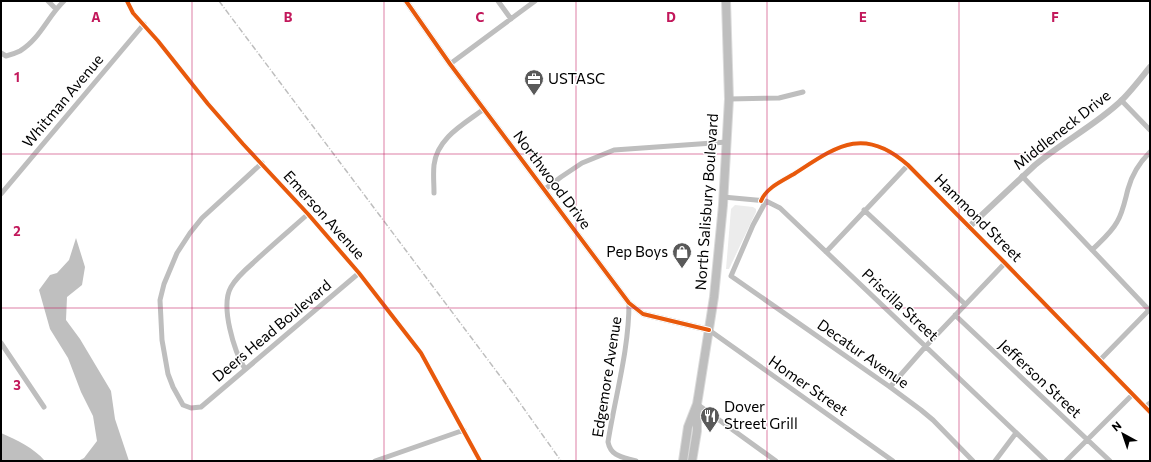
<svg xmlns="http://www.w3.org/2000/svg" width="1151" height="462" viewBox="0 0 1151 462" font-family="Commissioner,sans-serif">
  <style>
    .green { fill: #ececec }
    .water { fill: #bfbfbf }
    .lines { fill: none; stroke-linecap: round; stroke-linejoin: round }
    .primary-casing { stroke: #dbdbdb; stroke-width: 10 }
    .minor { stroke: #bebebe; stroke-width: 5 }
    .tertiary { stroke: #bebebe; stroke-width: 6 }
    .primary { stroke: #bebebe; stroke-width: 8 }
    .rail { stroke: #bebebe; stroke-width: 1.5; stroke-dasharray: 6 2 1 2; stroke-linecap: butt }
    .cycleway-casing { stroke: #fff; stroke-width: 6 }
    .cycleway { stroke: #e8590c; stroke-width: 4 }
    .grid { fill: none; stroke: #c2185b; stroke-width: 1; stroke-opacity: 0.55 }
    .labels { text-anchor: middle; stroke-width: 3; stroke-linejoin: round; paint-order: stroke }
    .poi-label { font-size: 15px; fill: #000; stroke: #fff; text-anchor: start }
    .street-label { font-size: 15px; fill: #000; stroke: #fff }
    .grid-label { font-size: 13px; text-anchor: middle; font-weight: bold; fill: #c2185b; stroke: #fff; stroke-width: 3; stroke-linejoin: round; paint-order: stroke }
  </style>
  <rect width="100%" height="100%" fill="#fff"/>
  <path class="green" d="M735 205 753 207 756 209V212L729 269H726L731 209Z"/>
  <path class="water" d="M76 238 85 267 82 285 67 297 66 320 80 339 111 391 115 419 129 461H78L84 458 97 441 93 416 81 392 68 358 50 329 39 290 50 275 57 273 69 260Z
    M1 433C17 440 34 448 45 461H1Z"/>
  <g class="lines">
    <g class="primary-casing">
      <path id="primary" d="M683 461 688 427 697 404 699 392 714 297 723 205 729 99 726 1
        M692 461 697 431V409"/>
    </g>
    <path class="minor" d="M48 1 56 9
      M127 1 133 13 158 41 208 104 243 144 308 214 359 273 421 353 480 461
      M498 1 511 19
      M1 53 6 56C10 55 16 53 20 51 40 39 48 16 64 1
      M450 64 535 1
      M729 99 779 98 803 92
      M1121 100 1150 130
      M262 163 202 218 190 233 177 253 164 284 160 300 162 340 168 374 173 387 183 405 191 408 201 407 359 273
      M1022 176 1149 310
      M545 189 561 177 582 163 614 150 727 142
      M434 193C434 183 433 174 434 165 437 138 464 124 484 109
      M1 194 144 24
      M723 197 766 201 780 208 1046 461
      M761 201C766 188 782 181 794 174 836 147 863 125 908 165L1005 263 1150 412
      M766 201 753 225 731 276 890 387 921 410 933 420 973 461
      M864 210 965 304
      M1092 250C1101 241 1111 233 1117 222 1123 212 1125 200 1128 189 1132 174 1139 163 1150 152
      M826 252 908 165
      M629 303C629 350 615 397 608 442 611 457 623 457 636 461
      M955 315 1110 461
      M709 330 893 461
      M1 343 44 407
      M1100 360 1150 309
      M245 369C234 351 220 306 231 287 236 278 245 270 253 263 271 246 290 230 308 214
      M890 387 926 346 1005 263
      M697 404 776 461
      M1145 407 1150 403
      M375 461 464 430
      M995 461 1016 433
      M1066 461 1133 394"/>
    <path class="tertiary" d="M406 1 450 64 629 303 643 314 709 330
      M969 227 1035 165C1062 142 1096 125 1122 100 1132 90 1141 78 1150 67"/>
    <use href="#primary" class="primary"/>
    <path class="rail" d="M219 1 515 396 561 461"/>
    <g class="cycleway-casing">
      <path id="cycleway" d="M127 1 133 13 158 41 208 104 243 144 308 214 359 273 421 353 480 461
        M406 1 450 64 629 303 643 314 709 330
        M761 201C766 188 782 181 794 174 836 147 863 125 908 165L1005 263 1150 412"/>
    </g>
    <use href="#cycleway" class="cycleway"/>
  </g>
  <path class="grid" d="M192 1V461M384 1V461M576 1V461M767 1V461M959 1V461M1 154H1150M1 308H1150"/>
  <defs>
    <g id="office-pin" transform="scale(1)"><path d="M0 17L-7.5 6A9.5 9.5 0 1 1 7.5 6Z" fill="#595959" stroke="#fff"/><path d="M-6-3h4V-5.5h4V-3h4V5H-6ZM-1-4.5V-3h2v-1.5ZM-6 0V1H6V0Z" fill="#fff"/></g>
    <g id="shop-pin" transform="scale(1)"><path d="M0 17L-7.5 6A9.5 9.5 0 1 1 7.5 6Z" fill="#595959" stroke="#fff"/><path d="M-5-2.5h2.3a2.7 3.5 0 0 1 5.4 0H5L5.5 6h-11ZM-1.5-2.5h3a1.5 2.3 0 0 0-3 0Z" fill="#fff"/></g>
    <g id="restaurant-pin" transform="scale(1)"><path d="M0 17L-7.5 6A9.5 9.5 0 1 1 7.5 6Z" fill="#595959" stroke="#fff"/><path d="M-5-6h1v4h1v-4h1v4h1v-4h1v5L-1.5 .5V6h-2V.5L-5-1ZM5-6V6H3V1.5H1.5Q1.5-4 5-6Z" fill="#fff"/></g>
  </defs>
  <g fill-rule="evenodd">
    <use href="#office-pin" x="534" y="79"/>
    <use href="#shop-pin" x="682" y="252"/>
    <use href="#restaurant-pin" x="710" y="416"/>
  </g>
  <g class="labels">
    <g class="poi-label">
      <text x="548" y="84">USTASC</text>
      <text x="668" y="257" text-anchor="end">Pep Boys</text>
      <text x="724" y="412">Dover<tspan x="724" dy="17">Street Grill</tspan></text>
    </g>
    <g class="street-label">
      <text transform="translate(63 101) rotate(-50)" y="5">Whitman Avenue</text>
      <text transform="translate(1062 130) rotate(-38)" y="5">Middleneck Drive</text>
      <text transform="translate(552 180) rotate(53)" y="5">Northwood Drive</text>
      <text transform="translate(707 202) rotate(-86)" y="5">North Salisbury Boulevard</text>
      <text transform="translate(324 215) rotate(48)" y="5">Emerson Avenue</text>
      <text transform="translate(978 218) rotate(45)" y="5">Hammond Street</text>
      <text transform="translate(900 305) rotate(43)" y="5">Priscilla Street</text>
      <text transform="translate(272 331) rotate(-40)" y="5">Deers Head Boulevard</text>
      <text transform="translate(863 354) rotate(35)" y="5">Decatur Avenue</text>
      <text transform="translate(607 377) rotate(-81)" y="5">Edgemore Avenue</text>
      <text transform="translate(1040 379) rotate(43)" y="5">Jefferson Street</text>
      <text transform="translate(808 386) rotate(35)" y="5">Homer Street</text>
    </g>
  </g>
  <g class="grid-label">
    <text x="96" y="22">A</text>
    <text x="288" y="22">B</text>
    <text x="480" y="22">C</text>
    <text x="671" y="22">D</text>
    <text x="863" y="22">E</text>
    <text x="1055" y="22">F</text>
    <text x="17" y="82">1</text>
    <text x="17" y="236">2</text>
    <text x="17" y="390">3</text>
  </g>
  <rect width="1151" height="462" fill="none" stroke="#000000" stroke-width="4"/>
  <g transform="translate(1123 434) rotate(320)" stroke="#ffffff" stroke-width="3" paint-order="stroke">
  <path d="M0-3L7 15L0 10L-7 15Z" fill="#000000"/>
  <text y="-6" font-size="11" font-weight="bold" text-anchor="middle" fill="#000000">N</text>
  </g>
</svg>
